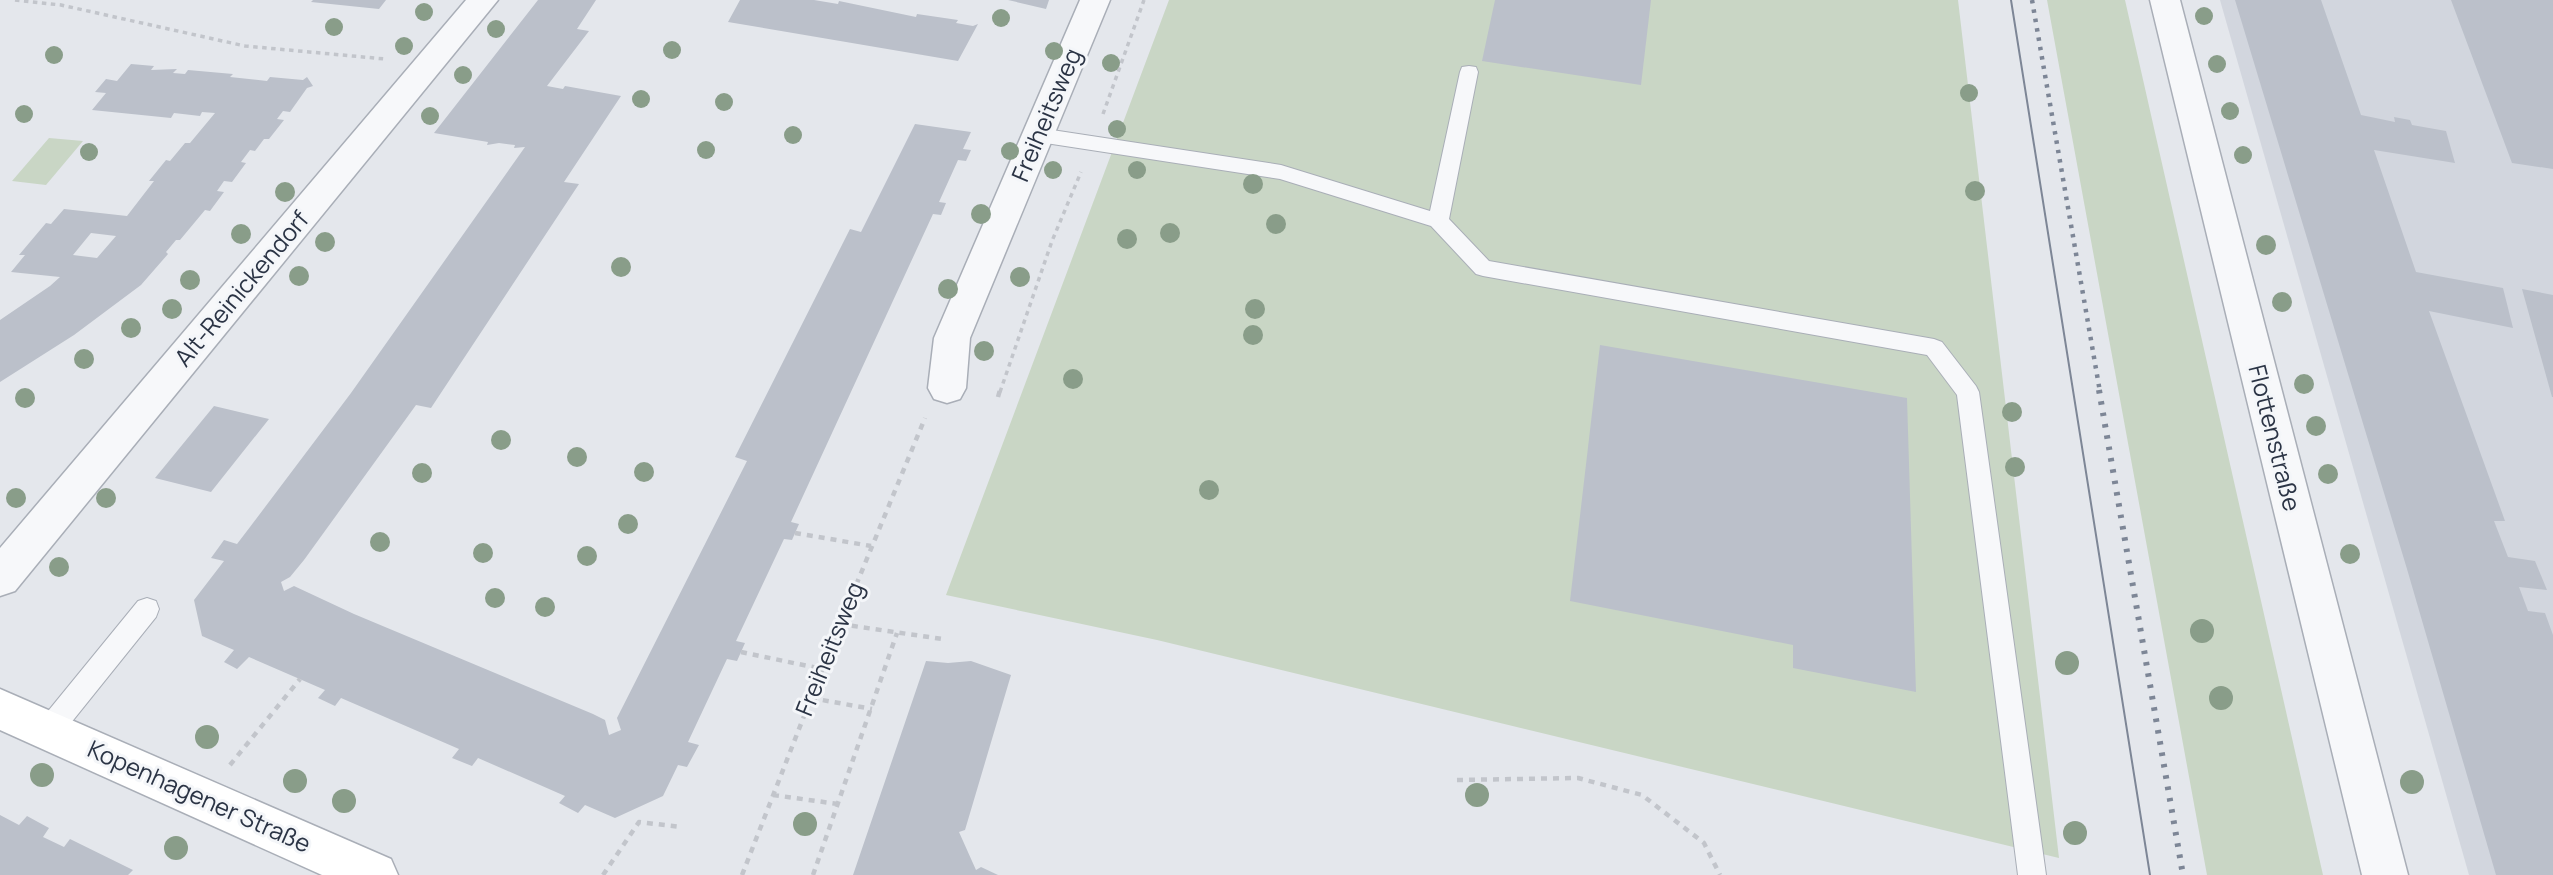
<svg xmlns="http://www.w3.org/2000/svg" width="2553" height="875" viewBox="0 0 2553 875" font-family="Manrope,sans-serif">
  <style>
    .built { fill: #d2d6de }
    .green { fill: #c9d6c5 }
    .building { fill: #bbc0ca; fill-rule: evenodd }
    .lines { fill: none; stroke-linecap: round; stroke-linejoin: round }
    .lane-casing { stroke: #a9aeb7; stroke-width: 2 }
    .street-casing { stroke: #a9aeb7; stroke-width: 3 }
    .secondary-casing { stroke: #a9aeb7; stroke-width: 3 }
    .path-far1 { stroke: #c2c5cb; stroke-width: 3.5; stroke-dasharray: 4.5 4.5; stroke-linecap: butt }
    .path { stroke: #c2c5cb; stroke-width: 4.5; stroke-dasharray: 6 6; stroke-linecap: butt }
    .lane { fill: #f7f8fa; fill-rule: evenodd }
    .street { fill: #f7f8fa; fill-rule: evenodd }
    .secondary { fill: #fff; fill-rule: evenodd }
    .tram { stroke: #7d8696; stroke-width: 2 }
    .rail-far1 { stroke: #7d8696; stroke-width: 4.5; stroke-dasharray: 3.5 6; stroke-linecap: butt }
    .rail { stroke: #7d8696; stroke-width: 6; stroke-dasharray: 3.5 8; stroke-linecap: butt }
    .tree { fill: #899d89 }
    .labels { text-anchor: middle; stroke-width: 6; stroke-linejoin: round; paint-order: stroke }
    .street-label { font-size: 24px; fill: #2b3445; stroke: #f4f6f9 }
  </style>
  <rect width="100%" height="100%" fill="#e4e7ec"/>
  <path class="built" d="M2220 0H2553V875H2469Z"/>
  <path class="green" d="M1169 0H1958L2059 858 1157 640 946 595Z
    M2047 0H2125L2323 875H2207Z
    M49 138 83 141 46 185 12 181Z"/>
  <path class="building" d="M313 0H386L379 9 311 2Z
    M538 0H596L577 29 589 31 547 86 563 89 565 86 621 96 564 182 579 184 431 408 416 405 304 560 290 577 281 582 284 591 294 586 354 614 593 714 605 720 609 735 621 730 617 718 747 461 735 457 850 229 861 232 915 124 971 132 963 149 971 150 966 161 958 160 939 202 946 203 941 215 933 214 791 522 799 524 792 540 784 539 736 641 745 643 737 661 727 659 688 742 699 745 687 767 678 765 663 796 615 818 585 805 578 813 559 803 565 796 478 758 472 766 452 758 459 749 341 698 335 706 318 698 325 690 249 657 237 669 224 662 234 650 202 636 194 600 224 561 211 558 224 540 237 544 250 527 351 393 525 147 514 148 515 145 499 143 487 145 488 142 434 133Z
    M740 0H814L838 4 839 1 916 17 917 14 958 20 956 23 973 26 978 24 958 61 728 22Z
    M1008 0H1049L1046 9Z
    M1495 0H1651L1641 85 1482 61Z
    M2235 0H2321L2361 115 2395 122 2394 117 2410 120 2412 125 2446 131 2455 163 2374 150 2416 272 2503 288 2513 328 2429 311 2505 521H2494L2508 557 2535 561 2547 590 2519 587 2528 611 2545 613 2553 635V875H2496L2407 569Z
    M2451 0H2553V169L2512 163Z
    M131 64 154 66 151 70 177 69 173 73 185 74 188 70 233 74 230 77 267 81 270 77 303 80 307 77 313 86 307 88 290 112 283 111 277 119 284 120 269 139H264L255 151 250 150 241 162 246 163 232 182 224 181 217 191 224 192 210 211 205 210 180 240H176L166 252 168 254 141 285 74 335 0 382V320L50 286 60 277 11 272 25 255H19L46 223 51 224 64 209 127 216 154 181H149L166 160 170 161 185 143H190L215 113 202 112 200 116 174 113 171 118 92 110 106 93 95 92 106 79 117 81ZM91 233 116 236 97 258 73 255Z
    M2522 289 2553 295V397H2552Z
    M1600 345 1907 398 1916 692 1793 668V645L1570 601Z
    M214 406 269 419 211 492 155 478Z
    M926 661 948 663 971 661 1011 675 965 830 959 832 976 870 981 867 998 875H853Z
    M0 815 19 825 27 816 49 828 43 837 64 847 70 839 133 870 128 875H0Z"/>
  <g class="lines">
    <g class="lane-casing">
      <path id="lane" d="M1469 66 1476 67 1478 72 1449 219 1489 261 1934 339 1942 342 1976 386 1979 392 2046 875H2018L1957 395 1927 355 1483 276 1476 274 1431 226 1280 179 1039 142 1032 140 1029 135 1032 130 1039 128 1281 165 1430 211 1460 72 1462 67Z
        M147 598 156 601 159 609 156 617 58 739 49 742 40 739 36 730 40 721 138 601Z"/>
    </g>
    <g class="street-casing">
      <path id="street" d="M466 0H498L15 591 0 596V548Z
        M1080 0H1110L970 338 966 388 960 399 947 403 934 399 928 388 934 338Z
        M2150 0H2180L2408 875H2362Z"/>
    </g>
    <g class="secondary-casing">
      <path id="secondary" d="M0 689 391 859 398 875H322L0 730Z"/>
    </g>
    <path class="path-far1" d="M15 0 61 5 245 46 385 59
      M1103 114 1144 0
      M1000 392 1052 241 1081 172"/>
    <path class="path" d="M998 397 1000 390
      M795 533 871 546
      M840 624 942 639
      M741 652 822 669
      M811 698 872 709
      M230 765 300 679
      M1457 780 1578 778 1642 795 1704 843 1720 875
      M773 795 838 804
      M603 875 639 822 681 827
      M742 875 840 624 925 418
      M813 875 897 633"/>
    <use href="#lane" class="lane"/>
    <use href="#street" class="street"/>
    <use href="#secondary" class="secondary"/>
    <path class="tram" d="M2011 0 2150 875"/>
    <path class="rail-far1" d="M2032 0 2100 392"/>
    <path class="rail" d="M2099 390 2183 875"/>
  </g>
  <g class="tree">
    <circle cx="424" cy="12" r="9"/>
    <circle cx="2204" cy="16" r="9"/>
    <circle cx="1001" cy="18" r="9"/>
    <circle cx="334" cy="27" r="9"/>
    <circle cx="496" cy="29" r="9"/>
    <circle cx="404" cy="46" r="9"/>
    <circle cx="672" cy="50" r="9"/>
    <circle cx="1054" cy="51" r="9"/>
    <circle cx="54" cy="55" r="9"/>
    <circle cx="1111" cy="63" r="9"/>
    <circle cx="2217" cy="64" r="9"/>
    <circle cx="463" cy="75" r="9"/>
    <circle cx="1969" cy="93" r="9"/>
    <circle cx="641" cy="99" r="9"/>
    <circle cx="724" cy="102" r="9"/>
    <circle cx="2230" cy="111" r="9"/>
    <circle cx="24" cy="114" r="9"/>
    <circle cx="430" cy="116" r="9"/>
    <circle cx="1117" cy="129" r="9"/>
    <circle cx="793" cy="135" r="9"/>
    <circle cx="706" cy="150" r="9"/>
    <circle cx="1010" cy="151" r="9"/>
    <circle cx="89" cy="152" r="9"/>
    <circle cx="2243" cy="155" r="9"/>
    <circle cx="1053" cy="170" r="9"/>
    <circle cx="1137" cy="170" r="9"/>
    <circle cx="1253" cy="184" r="10"/>
    <circle cx="1975" cy="191" r="10"/>
    <circle cx="285" cy="192" r="10"/>
    <circle cx="981" cy="214" r="10"/>
    <circle cx="1276" cy="224" r="10"/>
    <circle cx="1170" cy="233" r="10"/>
    <circle cx="241" cy="234" r="10"/>
    <circle cx="1127" cy="239" r="10"/>
    <circle cx="325" cy="242" r="10"/>
    <circle cx="2266" cy="245" r="10"/>
    <circle cx="621" cy="267" r="10"/>
    <circle cx="299" cy="276" r="10"/>
    <circle cx="1020" cy="277" r="10"/>
    <circle cx="190" cy="280" r="10"/>
    <circle cx="948" cy="289" r="10"/>
    <circle cx="2282" cy="302" r="10"/>
    <circle cx="172" cy="309" r="10"/>
    <circle cx="1255" cy="309" r="10"/>
    <circle cx="131" cy="328" r="10"/>
    <circle cx="1253" cy="335" r="10"/>
    <circle cx="984" cy="351" r="10"/>
    <circle cx="84" cy="359" r="10"/>
    <circle cx="1073" cy="379" r="10"/>
    <circle cx="2304" cy="384" r="10"/>
    <circle cx="25" cy="398" r="10"/>
    <circle cx="2012" cy="412" r="10"/>
    <circle cx="2316" cy="426" r="10"/>
    <circle cx="501" cy="440" r="10"/>
    <circle cx="577" cy="457" r="10"/>
    <circle cx="2015" cy="467" r="10"/>
    <circle cx="644" cy="472" r="10"/>
    <circle cx="422" cy="473" r="10"/>
    <circle cx="2328" cy="474" r="10"/>
    <circle cx="1209" cy="490" r="10"/>
    <circle cx="16" cy="498" r="10"/>
    <circle cx="106" cy="498" r="10"/>
    <circle cx="628" cy="524" r="10"/>
    <circle cx="380" cy="542" r="10"/>
    <circle cx="483" cy="553" r="10"/>
    <circle cx="2350" cy="554" r="10"/>
    <circle cx="587" cy="556" r="10"/>
    <circle cx="59" cy="567" r="10"/>
    <circle cx="495" cy="598" r="10"/>
    <circle cx="545" cy="607" r="10"/>
    <circle cx="2202" cy="631" r="12"/>
    <circle cx="2067" cy="663" r="12"/>
    <circle cx="2221" cy="698" r="12"/>
    <circle cx="207" cy="737" r="12"/>
    <circle cx="42" cy="775" r="12"/>
    <circle cx="295" cy="781" r="12"/>
    <circle cx="2412" cy="782" r="12"/>
    <circle cx="1477" cy="795" r="12"/>
    <circle cx="344" cy="801" r="12"/>
    <circle cx="805" cy="824" r="12"/>
    <circle cx="2075" cy="833" r="12"/>
    <circle cx="176" cy="848" r="12"/>
  </g>
  <g class="labels">
    <g class="street-label">
      <text transform="translate(1047 115) rotate(-67)" y="8">Freiheitsweg</text>
      <text transform="translate(242 289) rotate(-50)" y="8">Alt-Reinickendorf</text>
      <text transform="translate(2274 438) rotate(76)" y="8">Flottenstraße</text>
      <text transform="translate(830 649) rotate(-68)" y="8">Freiheitsweg</text>
      <text transform="translate(199 797) rotate(24)" y="8">Kopenhagener Straße</text>
    </g>
  </g>
</svg>
